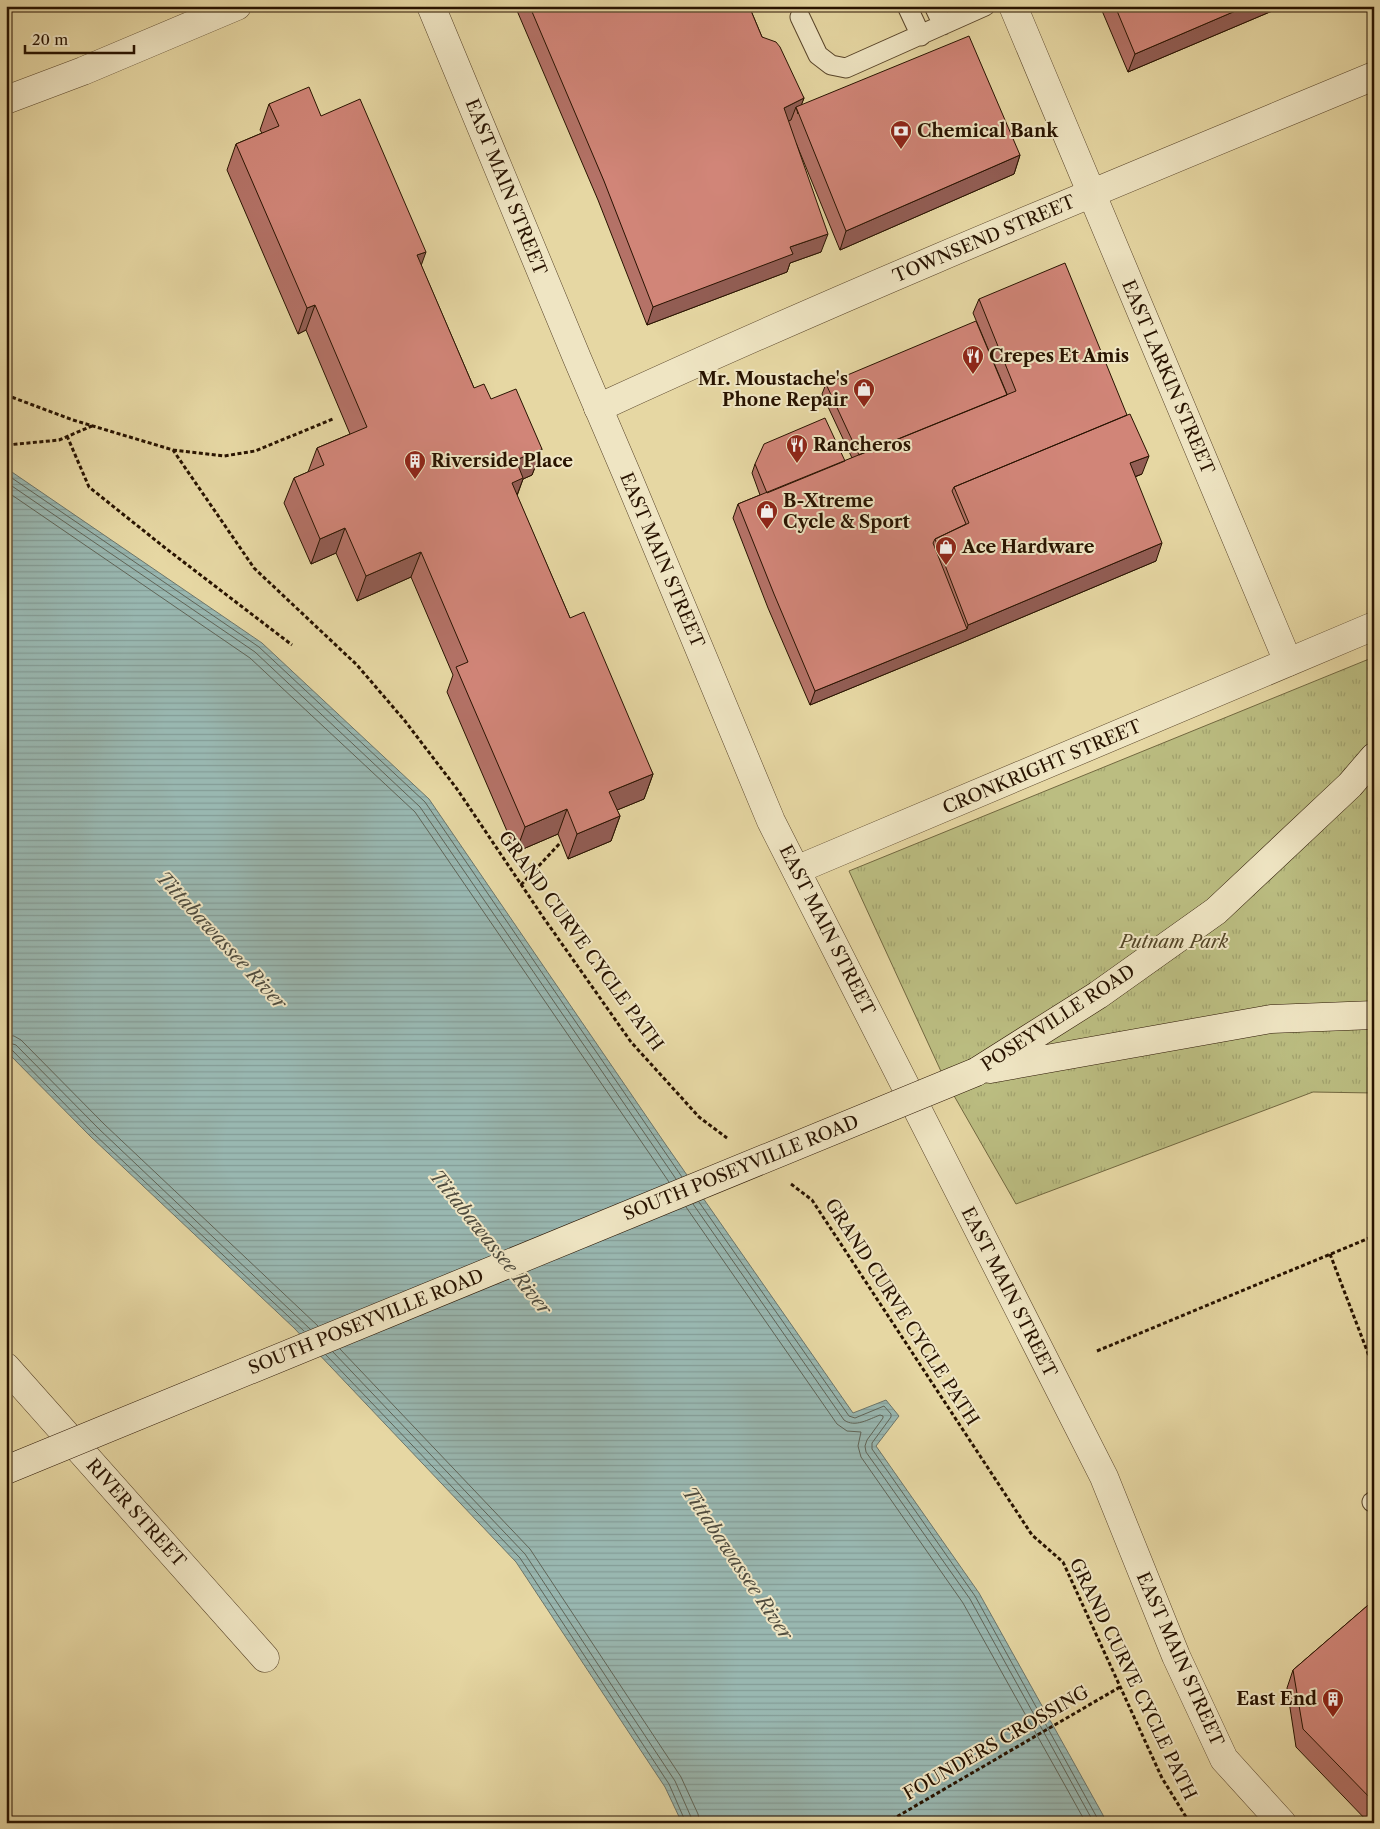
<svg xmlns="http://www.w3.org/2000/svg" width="1380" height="1829" viewBox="0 0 1380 1829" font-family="'Libre Caslon Text',serif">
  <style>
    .park { fill: url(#park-tufts); stroke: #726840 }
    .water { fill: url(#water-rules); stroke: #6c756a }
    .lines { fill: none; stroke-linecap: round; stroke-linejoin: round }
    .shore { stroke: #606558; stroke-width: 1 }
    .service-casing { stroke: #584429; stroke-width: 21 }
    .minor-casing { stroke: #584429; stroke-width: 29 }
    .tertiary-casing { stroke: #584429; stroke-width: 29 }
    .secondary-casing { stroke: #281300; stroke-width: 29 }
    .path { stroke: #281300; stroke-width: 3; stroke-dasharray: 4 2.5; stroke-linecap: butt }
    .service { stroke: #efe5c3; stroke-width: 19 }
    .minor { stroke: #efe5c3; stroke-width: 28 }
    .tertiary { stroke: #efe5c3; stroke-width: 28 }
    .secondary { stroke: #efe5c3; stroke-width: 28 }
    .secondary-bridge-casing { stroke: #281300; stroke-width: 29; stroke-linecap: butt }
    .secondary-bridge { stroke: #efe5c3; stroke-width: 28 }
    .wall { fill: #b47267; stroke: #281300 }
    .shaded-wall { fill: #925d54; stroke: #281300 }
    .building { fill: #d18578; stroke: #281300 }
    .labels { text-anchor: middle; stroke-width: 4; stroke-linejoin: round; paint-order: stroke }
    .poi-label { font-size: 18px; font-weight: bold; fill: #281300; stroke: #efe5c3; text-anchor: start }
    .street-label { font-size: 18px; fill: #281300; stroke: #efe5c3 }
    .park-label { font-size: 18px; font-style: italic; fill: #544627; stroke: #efe5c3 }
    .water-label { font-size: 19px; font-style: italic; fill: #504c3e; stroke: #efe5c3 }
  </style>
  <defs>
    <pattern id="park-tufts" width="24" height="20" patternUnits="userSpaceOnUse" patternTransform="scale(1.25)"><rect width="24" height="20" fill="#bbbd81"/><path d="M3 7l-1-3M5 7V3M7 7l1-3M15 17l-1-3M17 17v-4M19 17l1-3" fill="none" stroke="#a1a26e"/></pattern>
    <pattern id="water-rules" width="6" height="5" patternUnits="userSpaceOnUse" patternTransform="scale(1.25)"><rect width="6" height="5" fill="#99b7b0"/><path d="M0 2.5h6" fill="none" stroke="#849c96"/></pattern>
  </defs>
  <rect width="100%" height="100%" fill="#e6d7a3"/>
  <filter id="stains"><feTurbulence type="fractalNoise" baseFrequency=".004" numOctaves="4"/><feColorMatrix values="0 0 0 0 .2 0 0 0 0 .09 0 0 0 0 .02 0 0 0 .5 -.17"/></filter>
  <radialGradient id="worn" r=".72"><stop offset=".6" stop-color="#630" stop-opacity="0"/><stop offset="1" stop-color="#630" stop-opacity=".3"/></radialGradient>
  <path class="park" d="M1374 657V1093L1313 1092 1016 1204 945 1080 849 871Z"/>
  <path class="water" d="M6 468 262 643 429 799 666 1145 853 1413 886 1400 899 1416 876 1446 979 1593 1103 1815 1106 1823H682L665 1787 516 1562 294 1328 91 1137 6 1051Z"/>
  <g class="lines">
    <path class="shore" d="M6 474 259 647 425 802 682 1177
      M6 482 255 652 420 807 676 1179
      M6 491 250 658 415 812 669 1182
      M6 1035 14 1036 21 1040 104 1124 318 1326
      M6 1042 16 1045 99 1129 310 1329
      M6 1048 12 1050 94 1134 304 1331
      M699 1202 849 1416 855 1418 884 1406 891 1414V1417L872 1443V1449L975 1596 1100 1823
      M693 1204 844 1420C855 1428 869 1419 880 1415L883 1416V1418L867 1440 865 1446 866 1452 970 1599 1094 1823
      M686 1207 837 1424 847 1431 861 1432 858 1446 861 1457 963 1603 1086 1823
      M340 1349 530 1549 681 1777 698 1814 700 1823
      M333 1352 525 1554 675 1781 691 1817 692 1823
      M326 1355 520 1558 669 1784 686 1823"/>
    <g class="service-casing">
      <path id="service" d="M907 6 921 36
        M934 6 943 25
        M800 17 818 55 831 65 846 68 985 6
        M1372 1502 1374 1501"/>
    </g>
    <g class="minor-casing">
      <path id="minor" d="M1013 6 1288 662
        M6 100 83 71 237 6
        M598 408C854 290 1114 184 1374 76
        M6 1367 265 1658"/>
    </g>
    <g class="tertiary-casing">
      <path id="tertiary" d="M431 6 577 358 627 475 771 821 1104 1477 1176 1656 1224 1759 1282 1823
        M796 870 1374 626"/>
    </g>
    <g class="secondary-casing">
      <path id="secondary" d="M990 1069 1271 1019 1374 1015
        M976 1072 1098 995 1216 911 1350 785 1374 757"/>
    </g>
    <path class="path" d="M6 395 73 420 173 450 254 568 357 665 405 721 457 789 543 917 631 1042 699 1117 727 1138
      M67 436 89 487 164 547 292 645
      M7 445 59 440 92 426
      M173 450 224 456 255 451 333 419
      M521 885 561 842
      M791 1184 812 1200 1032 1535 1063 1562 1162 1778 1186 1817 1191 1823
      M1330 1254 1374 1369
      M1097 1351 1374 1236
      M886 1823 1120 1687"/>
    <use href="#service" class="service"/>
    <use href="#minor" class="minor"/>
    <use href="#tertiary" class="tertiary"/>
    <use href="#secondary" class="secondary"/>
    <g class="secondary-bridge-casing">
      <path id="secondary-bridge" d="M6 1470 976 1072"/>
    </g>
    <use href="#secondary-bridge" class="secondary-bridge"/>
  </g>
  <path class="wall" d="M515 6H749L762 37 804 98 801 105 1020 155 1014 174 840 250 796 143 821 252 790 263 787 272 647 325 598 200Z
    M1100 6H1284L1128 72Z
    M269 104 321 116 421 265 474 388 491 399 542 449 532 475 523 479 517 496 570 618 653 774 644 799 617 810 620 816 611 841 568 859 558 834 516 852 447 692 453 675 411 577 357 601 336 553 311 564 284 503 294 478 308 472 317 448 350 434 306 330 298 334 227 170 236 144 262 133 260 130Z
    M979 299 1142 474 1135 477 1156 561 961 643 810 705 768 608 733 518 738 504 760 495 752 473 755 464 845 461 852 458 822 394 826 384 1007 394 973 313Z
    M1374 1600V1823H1369L1296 1747 1287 1688 1293 1670Z"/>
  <path class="shaded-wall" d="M1247 6H1284L1128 72 1135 54Z
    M804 98 798 114 796 107 791 120 777 126 784 108Z
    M1020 155 1014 174 840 250 846 231Z
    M828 234 821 252 790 263 787 272 647 325 653 307 790 247Z
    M426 252 417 277V255Z
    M315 305 306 330 298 334 307 308Z
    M542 449 532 475 523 479 514 503 502 508 516 460Z
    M1149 456 1142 474 1123 481 1130 463Z
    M345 528 336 553 311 564 320 539Z
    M1162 543 1156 561 961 643 810 705 815 691 967 629 968 625Z
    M421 552 411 577 357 601 366 576Z
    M653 774 644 799 600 817 609 792Z
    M567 809 558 834 516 852 525 827Z
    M620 816 611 841 568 859 577 834Z"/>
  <path class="building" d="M527 6H533L530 7 529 11Z
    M533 6H749L762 37 776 42 780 47 804 98 784 108 828 234 790 247 793 254 653 307 604 181 530 7Z
    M1115 6H1247L1135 54Z
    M969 36 1020 155 846 231 796 107Z
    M309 87 321 116 360 99 426 252 417 255 474 388 484 384 491 399 516 389 542 449 516 460 523 478 512 483 570 618 584 612 653 774 609 792 620 816 577 834 567 809 525 827 456 667 468 662 421 552 366 576 345 528 320 539 294 478 324 465 317 448 367 427 315 305 307 308 236 144 279 126 269 104Z
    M1065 263 1127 415 954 487 952 491 966 524 935 539 933 543 967 629 815 691 774 594 738 504 1016 391 979 299Z
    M976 321 1007 395 859 455 826 384Z
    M1130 414 1149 456 1130 463 1162 543 968 625 935 539 969 523 954 487Z
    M825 418 845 461 767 493 755 464 764 444Z
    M1374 1600V1802L1303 1729 1293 1670Z"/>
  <defs>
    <g id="bank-pin" transform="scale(1.125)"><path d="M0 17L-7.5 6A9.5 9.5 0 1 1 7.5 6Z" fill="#8f2418" stroke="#efe5c3"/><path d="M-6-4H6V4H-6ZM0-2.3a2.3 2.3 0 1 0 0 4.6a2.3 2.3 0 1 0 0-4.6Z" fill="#fff"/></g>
    <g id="restaurant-pin" transform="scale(1.125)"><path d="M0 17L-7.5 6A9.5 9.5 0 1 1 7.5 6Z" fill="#8f2418" stroke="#efe5c3"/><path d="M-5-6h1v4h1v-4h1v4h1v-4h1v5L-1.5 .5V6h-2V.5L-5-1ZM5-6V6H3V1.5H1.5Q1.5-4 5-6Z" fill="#fff"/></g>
    <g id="shop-pin" transform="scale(1.125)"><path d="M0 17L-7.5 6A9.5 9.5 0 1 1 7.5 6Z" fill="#8f2418" stroke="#efe5c3"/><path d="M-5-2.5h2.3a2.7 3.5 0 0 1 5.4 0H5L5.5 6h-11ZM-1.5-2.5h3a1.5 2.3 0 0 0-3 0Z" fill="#fff"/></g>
    <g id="building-pin" transform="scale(1.125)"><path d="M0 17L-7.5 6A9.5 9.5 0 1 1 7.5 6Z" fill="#8f2418" stroke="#efe5c3"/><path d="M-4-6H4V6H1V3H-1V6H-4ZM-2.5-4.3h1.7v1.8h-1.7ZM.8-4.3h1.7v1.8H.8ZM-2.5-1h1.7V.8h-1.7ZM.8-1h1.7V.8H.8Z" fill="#fff"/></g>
  </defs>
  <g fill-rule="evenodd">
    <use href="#bank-pin" x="901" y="131"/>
    <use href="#restaurant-pin" x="973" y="356"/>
    <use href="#shop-pin" x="864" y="389"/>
    <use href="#restaurant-pin" x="797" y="445"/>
    <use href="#building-pin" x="415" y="461"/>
    <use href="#shop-pin" x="767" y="511"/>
    <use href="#shop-pin" x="946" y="547"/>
    <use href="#building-pin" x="1333" y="1699"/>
  </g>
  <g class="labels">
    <g class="poi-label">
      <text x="917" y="137">Chemical Bank</text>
      <text x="989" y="362">Crepes Et Amis</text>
      <text x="848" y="385" text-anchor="end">Mr. Moustache's<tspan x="848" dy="21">Phone Repair</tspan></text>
      <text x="813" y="451">Rancheros</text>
      <text x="431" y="467">Riverside Place</text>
      <text x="783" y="507">B-Xtreme<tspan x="783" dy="21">Cycle &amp; Sport</tspan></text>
      <text x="962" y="553">Ace Hardware</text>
      <text x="1317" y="1705" text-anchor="end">East End</text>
    </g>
    <g class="street-label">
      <text transform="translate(506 187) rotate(68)" y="6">EAST MAIN STREET</text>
      <text transform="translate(984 239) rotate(-23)" y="6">TOWNSEND STREET</text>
      <text transform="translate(1168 377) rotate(67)" y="6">EAST LARKIN STREET</text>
      <text transform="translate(662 560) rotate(67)" y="6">EAST MAIN STREET</text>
      <text transform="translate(1042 767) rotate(-23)" y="6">CRONKRIGHT STREET</text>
      <text transform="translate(827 930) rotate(63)" y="6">EAST MAIN STREET</text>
      <text transform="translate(581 941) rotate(54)" y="6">GRAND CURVE CYCLE PATH</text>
      <text transform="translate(1058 1018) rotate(-33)" y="6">POSEYVILLE ROAD</text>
      <text transform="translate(741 1168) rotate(-22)" y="6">SOUTH POSEYVILLE ROAD</text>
      <text transform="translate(1009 1292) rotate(63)" y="6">EAST MAIN STREET</text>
      <text transform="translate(902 1312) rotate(57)" y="6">GRAND CURVE CYCLE PATH</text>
      <text transform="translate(366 1322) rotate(-22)" y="6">SOUTH POSEYVILLE ROAD</text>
      <text transform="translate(136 1513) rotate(48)" y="6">RIVER STREET</text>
      <text transform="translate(1180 1659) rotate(66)" y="6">EAST MAIN STREET</text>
      <text transform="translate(1133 1679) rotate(64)" y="6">GRAND CURVE CYCLE PATH</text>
      <text transform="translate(996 1743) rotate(-30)" y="6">FOUNDERS CROSSING</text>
    </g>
    <g class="park-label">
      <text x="1174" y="948">Putnam Park</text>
    </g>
    <g class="water-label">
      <text transform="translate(222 940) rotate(47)" y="7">Tittabawassee River</text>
      <text transform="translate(491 1242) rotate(51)" y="7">Tittabawassee River</text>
      <text transform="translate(738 1563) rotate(56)" y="7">Tittabawassee River</text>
    </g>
  </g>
  <rect width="1380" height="1829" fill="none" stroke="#e6d7a3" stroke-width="25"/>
  <rect x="8" y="8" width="1365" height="1814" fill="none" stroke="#281300" stroke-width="2.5"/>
  <rect x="12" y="12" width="1355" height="1804" fill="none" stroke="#281300"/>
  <path d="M25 45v8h109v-8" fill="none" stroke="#281300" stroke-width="2.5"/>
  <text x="32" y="45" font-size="15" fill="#281300" stroke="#efe5c3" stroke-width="4" paint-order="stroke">20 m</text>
  <rect width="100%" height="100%" filter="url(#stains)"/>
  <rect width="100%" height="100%" fill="url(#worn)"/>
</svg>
